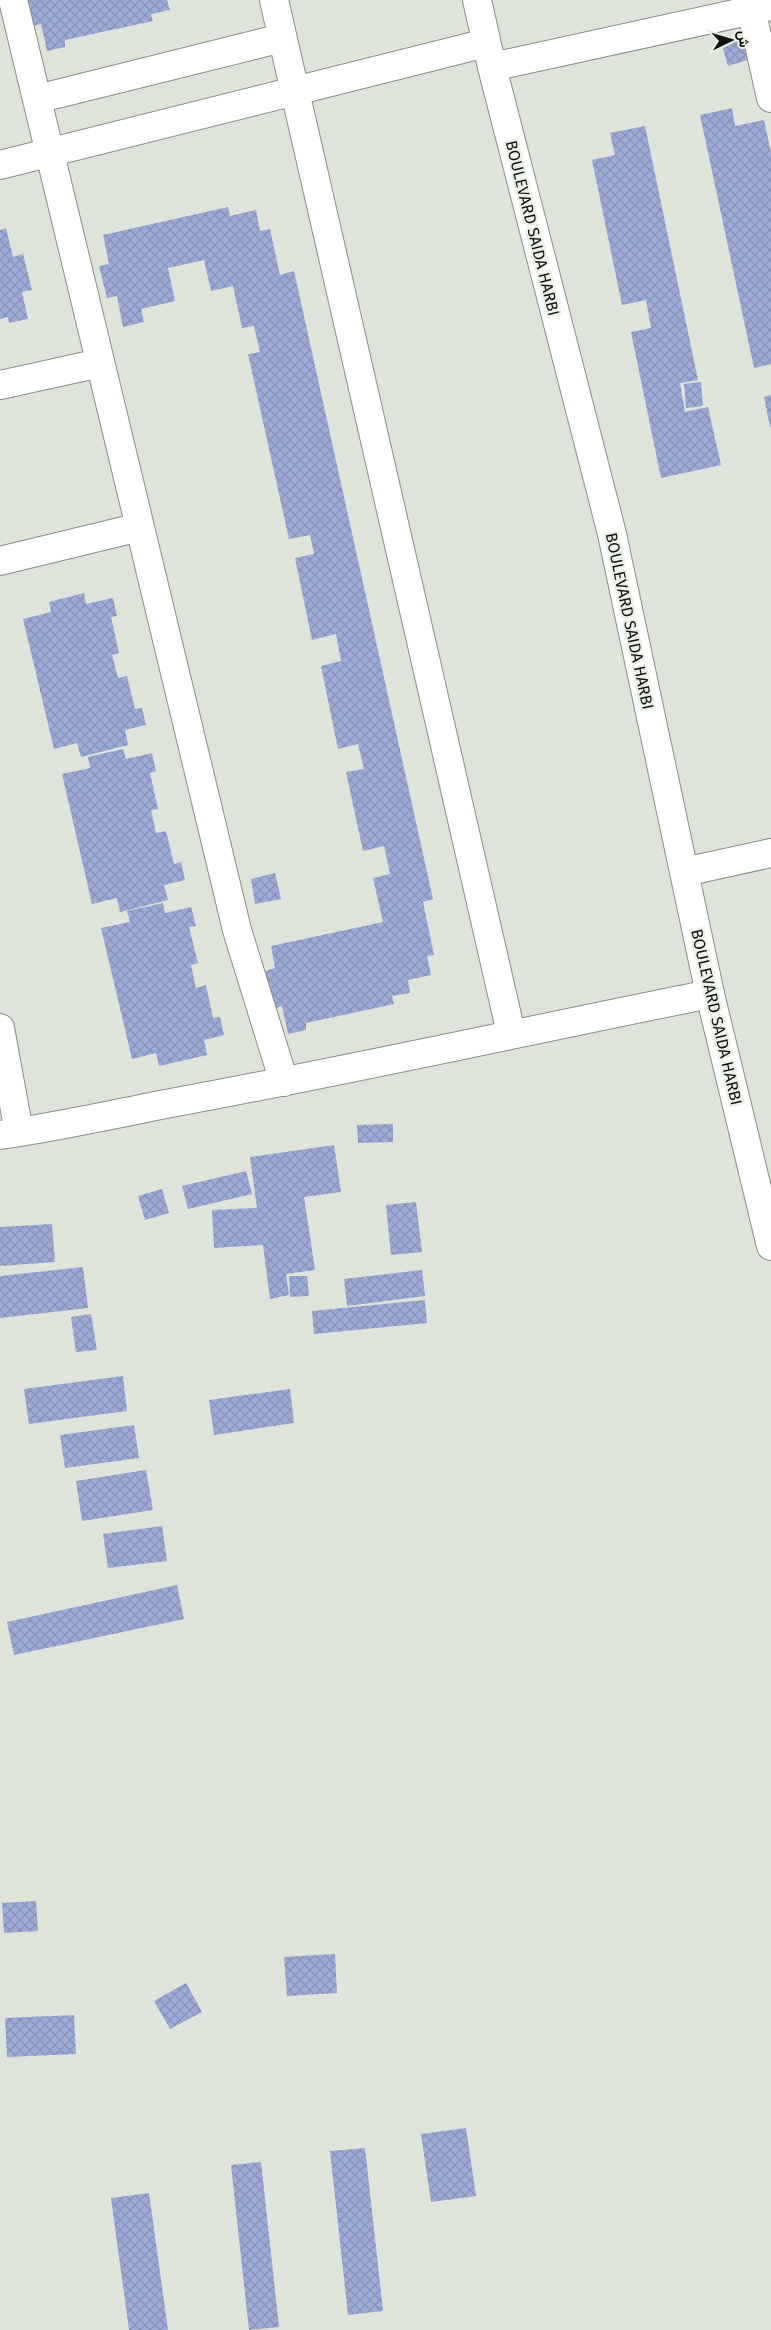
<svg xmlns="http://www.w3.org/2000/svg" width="771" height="2330" viewBox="0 0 771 2330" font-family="'Fira Sans',Vazirmatn,sans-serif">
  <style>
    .building { fill: url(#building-cross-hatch) }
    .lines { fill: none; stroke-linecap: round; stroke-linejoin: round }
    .minor-casing { stroke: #888d85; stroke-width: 30 }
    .tertiary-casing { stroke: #888d85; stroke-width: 30 }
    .minor { stroke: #fff; stroke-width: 28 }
    .tertiary { stroke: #fff; stroke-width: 28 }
    .labels { text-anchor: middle; stroke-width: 5; stroke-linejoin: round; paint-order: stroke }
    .street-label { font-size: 16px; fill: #10120f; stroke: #ecf1e8 }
  </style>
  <defs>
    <pattern id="building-cross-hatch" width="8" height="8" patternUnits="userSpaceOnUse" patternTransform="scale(1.25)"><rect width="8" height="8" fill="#9caad6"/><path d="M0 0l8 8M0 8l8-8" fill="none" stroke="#8591b6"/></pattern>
  </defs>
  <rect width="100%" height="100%" fill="#dfe4db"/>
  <path class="building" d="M27 0H167L170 10 151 14 153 21 65 40V47L47 51 41 24 32 26Z
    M744 36 751 59 728 66 721 42Z
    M732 108 735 126 764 120 771 153V364L754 368 700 115Z
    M645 126 698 380 680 383 685 412 708 407 721 465 661 478 631 332 651 328 646 300 622 305 592 160 615 155 610 133Z
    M228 207 230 216 256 210 260 231 270 229 280 275 294 271 433 899 423 902 434 955 427 956 431 975 408 980 410 993 392 996 394 1004 306 1023V1030L288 1034 282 1006 274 1009 265 971 275 968 271 946 383 922 373 878 390 874 384 846 363 851 346 772 364 769 358 744 338 749 321 666 341 661 336 634 312 640 295 558 314 554 310 535 289 539 248 354 260 352 254 326 242 328 233 286 211 291 204 260 168 268 175 301 141 309 144 322 123 327 117 296 107 298 99 266 109 264 103 235Z
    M6 228 13 257 23 254 32 290 22 292 28 319 9 323 8 317 0 319V230Z
    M701 382 703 406 686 408 684 384Z
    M771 395V427H770L764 397Z
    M84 593 86 604 113 598 117 616 111 617 119 653 112 655 118 678 127 676 135 709 142 708 146 725 125 730 128 745 81 757 77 743 54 749 23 619 51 612 49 602Z
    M123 749 126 759 152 753 156 771 150 773 158 809 151 810 156 833 166 831 174 864 181 862 185 880 164 885 168 900 120 912 117 898 92 904 62 774 90 768 88 757Z
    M275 873 281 899 255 904 251 879Z
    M163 903 165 913 191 907 196 926 189 927 198 963 191 965 196 988 206 985 213 1018 220 1017 224 1035 204 1040 207 1055 159 1066 156 1053 132 1059 101 928 130 922 127 911Z
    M393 1124V1142L358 1143 357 1125Z
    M334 1145 341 1192 304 1197 315 1270 286 1274 289 1295 270 1299 263 1245 214 1248 212 1210 257 1208 250 1157Z
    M246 1171 252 1194 188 1209 182 1186Z
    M162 1189 169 1213 145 1220 138 1196Z
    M416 1202 422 1252 391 1255 386 1205Z
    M52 1224 55 1262 0 1266V1227Z
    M83 1267 88 1308 0 1318V1276Z
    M422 1270 425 1296 347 1306 344 1279Z
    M289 1276H307L309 1296 290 1297Z
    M425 1300 427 1323 314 1334 312 1311Z
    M91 1314 97 1350 76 1352 71 1317Z
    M123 1376 127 1411 29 1424 24 1389Z
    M290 1389 294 1423 214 1435 209 1400Z
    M134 1425 139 1458 65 1468 60 1435Z
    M146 1470 153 1510 82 1521 76 1481Z
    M162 1526 167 1561 108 1568 103 1534Z
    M177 1585 184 1619 14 1655 7 1622Z
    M36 1901 38 1931 4 1933 2 1903Z
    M335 1954 337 1993 287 1996 284 1957Z
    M186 1983 202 2012 170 2029 154 2001Z
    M74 2015 76 2054 7 2057 5 2018Z
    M466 2128 476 2196 431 2202 421 2134Z
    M365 2148 383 2311 348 2315 330 2151Z
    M261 2162 279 2327 249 2330 231 2165Z
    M149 2193 168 2330H129L111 2198Z"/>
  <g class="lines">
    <g class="minor-casing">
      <path id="minor" d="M13 0 237 930 284 1082
        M274 0 511 1033
        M749 0 771 98
        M492 67 771 6
        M37 99 282 38
        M0 165 486 43
        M0 385 100 363
        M0 561 140 527
        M684 872 771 853
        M0 1028 19 1132
        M0 1135C57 1127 114 1114 171 1103 351 1070 530 1030 710 994"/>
    </g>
    <g class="tertiary-casing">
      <path id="tertiary" d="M477 0 492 67 612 534 710 994 771 1246"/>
    </g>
    <use href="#minor" class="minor"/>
    <use href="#tertiary" class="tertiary"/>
  </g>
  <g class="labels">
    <g class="street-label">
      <text transform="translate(533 228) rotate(76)" y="6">BOULEVARD SAIDA HARBI</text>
      <text transform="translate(630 621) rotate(78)" y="6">BOULEVARD SAIDA HARBI</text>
      <text transform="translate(717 1017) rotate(77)" y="6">BOULEVARD SAIDA HARBI</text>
    </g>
  </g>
  <g transform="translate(731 40) rotate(85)" stroke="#ecf1e8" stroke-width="4" paint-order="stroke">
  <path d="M0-4L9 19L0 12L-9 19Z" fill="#10120f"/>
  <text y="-8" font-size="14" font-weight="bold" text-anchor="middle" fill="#10120f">ش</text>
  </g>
</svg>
